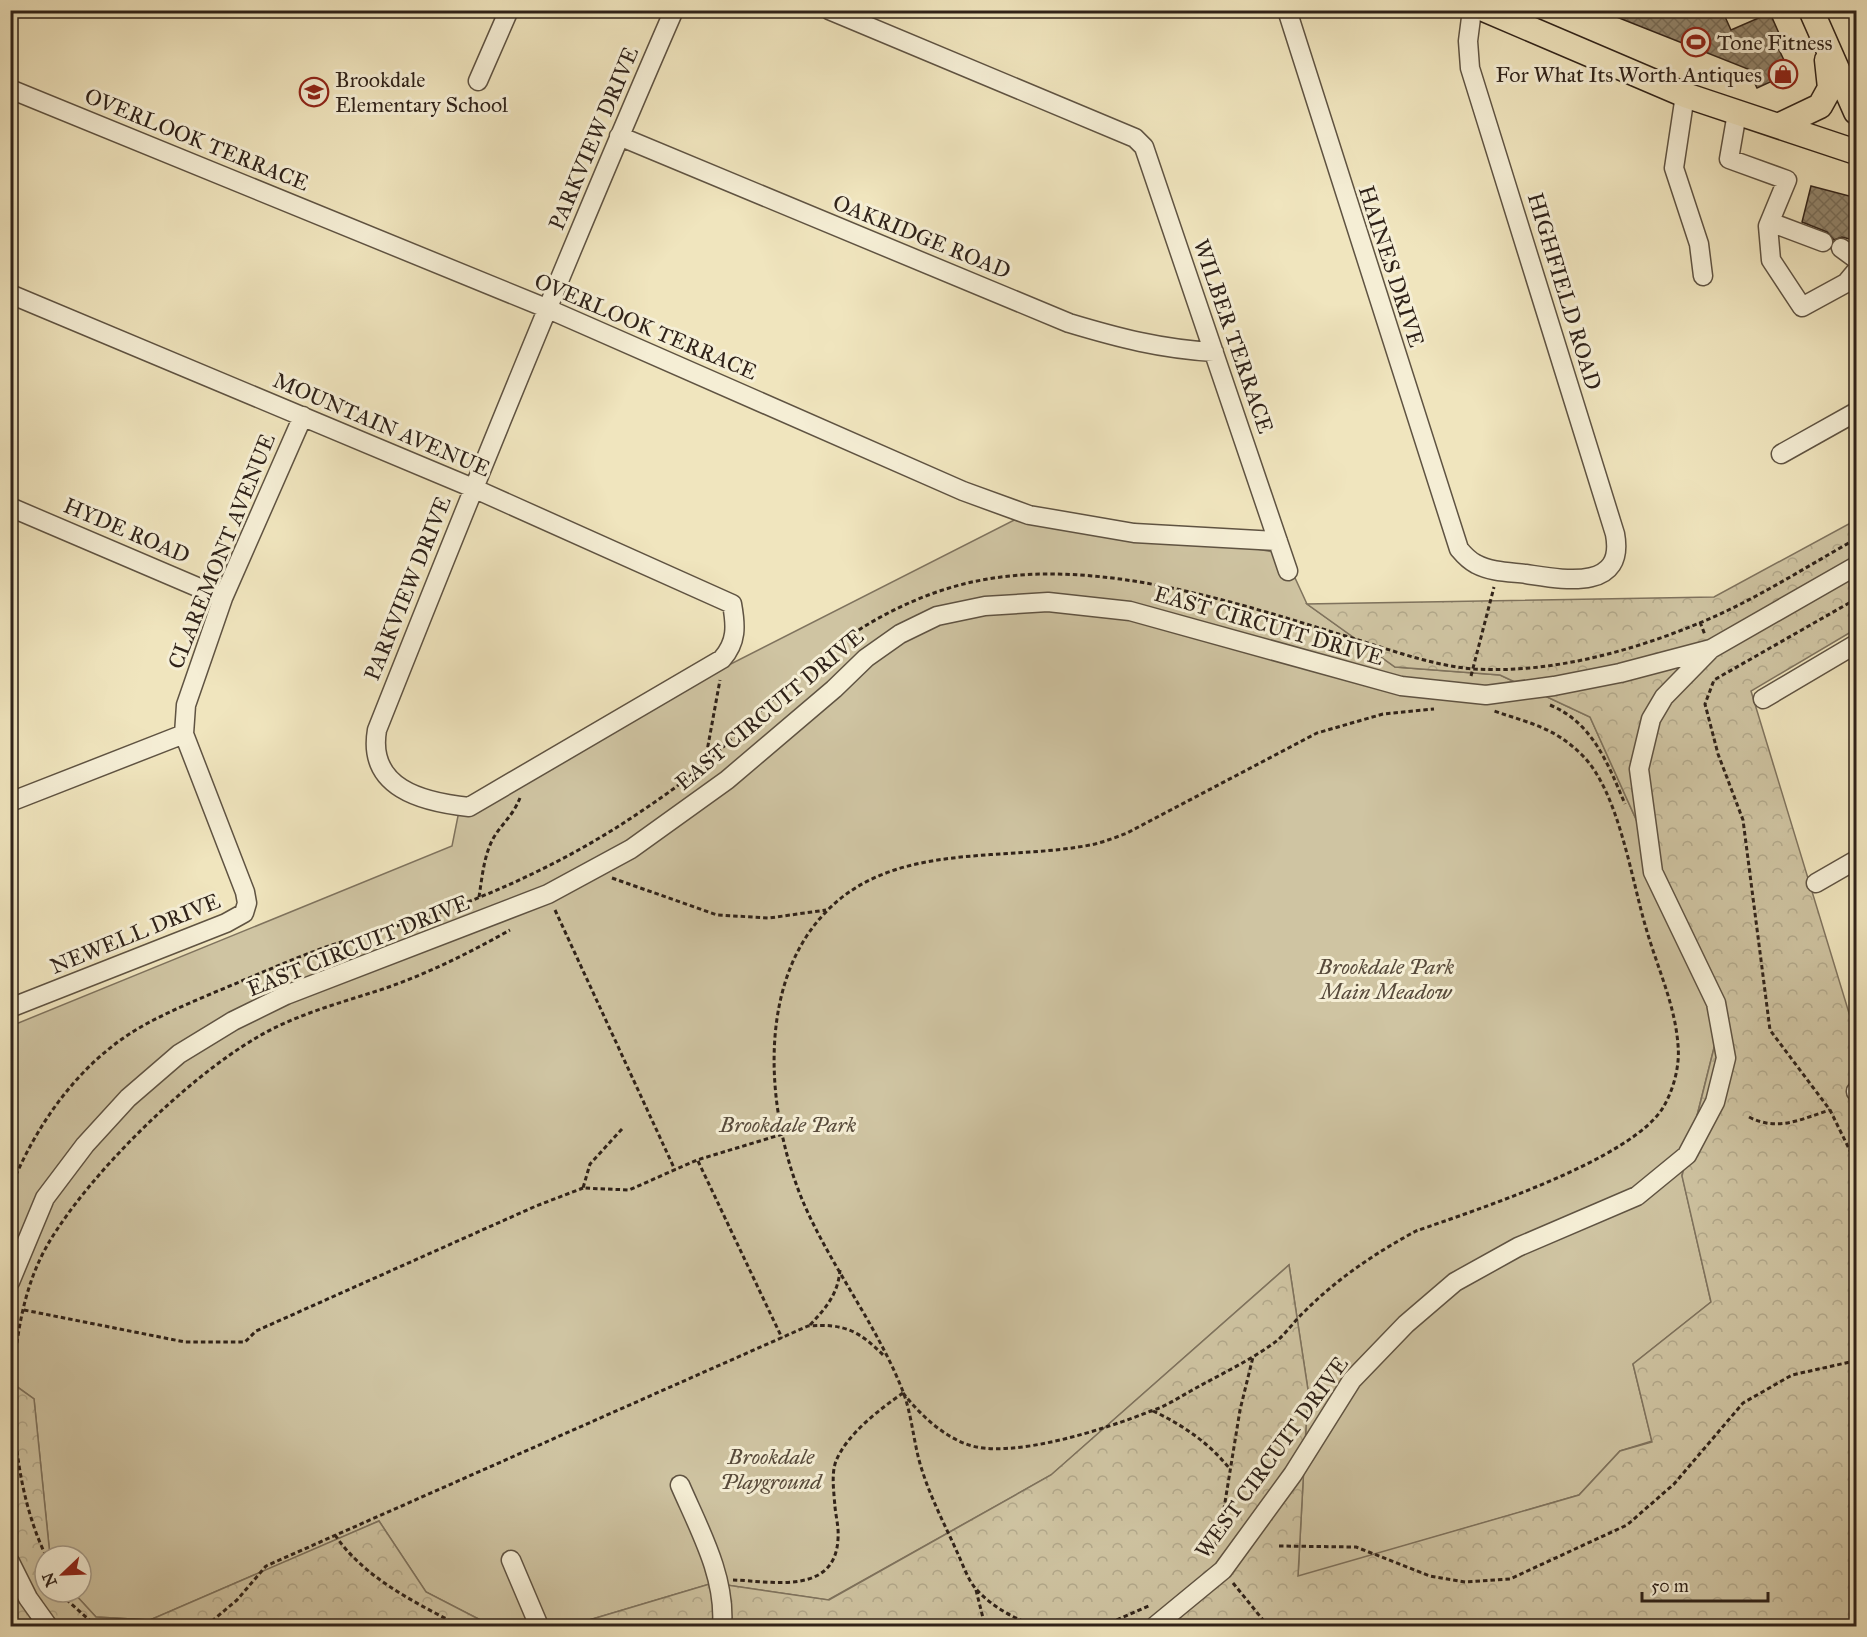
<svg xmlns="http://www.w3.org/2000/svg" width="1867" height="1637" viewBox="0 0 1867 1637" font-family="'IM FELL Great Primer',serif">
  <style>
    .green { fill: #cfc4a2; stroke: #7f735e; stroke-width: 1.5 }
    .forest { fill: url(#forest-crowns); stroke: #7f735e; stroke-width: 1.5 }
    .building { fill: url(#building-cross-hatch); stroke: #2f2219; stroke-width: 1.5 }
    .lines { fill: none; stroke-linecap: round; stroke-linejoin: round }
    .minor-casing { stroke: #5f5342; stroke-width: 21 }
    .major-casing { stroke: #2f2219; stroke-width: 27 }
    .path { stroke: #2f2219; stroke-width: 3; stroke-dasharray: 4.5 3; stroke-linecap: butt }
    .minor { stroke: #f5eed5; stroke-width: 18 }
    .major { stroke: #f0e5be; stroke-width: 24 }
    .labels { text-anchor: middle; stroke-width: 6; stroke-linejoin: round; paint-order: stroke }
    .poi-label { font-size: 22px; fill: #2f2219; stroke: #f5eed5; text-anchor: start }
    .street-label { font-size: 22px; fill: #2f2219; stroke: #f5eed5 }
    .park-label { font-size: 22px; font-style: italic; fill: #574a3b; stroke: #f5eed5 }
  </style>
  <defs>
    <pattern id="forest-crowns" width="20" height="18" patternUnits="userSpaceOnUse" patternTransform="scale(1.5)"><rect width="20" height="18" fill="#cfc4a2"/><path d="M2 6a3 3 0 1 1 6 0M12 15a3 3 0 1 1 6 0" fill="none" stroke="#b2a88b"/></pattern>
    <pattern id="building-cross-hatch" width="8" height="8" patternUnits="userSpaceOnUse" patternTransform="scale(1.5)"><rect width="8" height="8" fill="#93876f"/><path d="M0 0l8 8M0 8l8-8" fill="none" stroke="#786e5a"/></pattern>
  </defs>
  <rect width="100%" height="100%" fill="#f0e5be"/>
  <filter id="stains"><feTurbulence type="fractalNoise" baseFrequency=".00333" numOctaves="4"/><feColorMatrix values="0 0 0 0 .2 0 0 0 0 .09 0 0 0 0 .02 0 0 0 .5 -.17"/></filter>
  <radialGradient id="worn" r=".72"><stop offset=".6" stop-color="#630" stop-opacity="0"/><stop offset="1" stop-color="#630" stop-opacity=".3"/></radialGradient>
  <path class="green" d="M1036 509 1284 554 1307 604 1395 667 1500 675 1590 717 1689 937 1720 1024 1682 1175 1711 1302 1633 1364 1652 1441 1620 1451 1579 1495 1298 1577 1308 1390 1289 1265 1051 1475 828 1600 713 1583 569 1626H492L426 1592 379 1521 150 1620 96 1617 73 1592H81V1556H50L34 1399 11 1382V1026L452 846 461 801Z"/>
  <path class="forest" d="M1856 520V629L1751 691 1856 1036V1626H569L713 1583 829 1600 1051 1475 1289 1265 1308 1390 1298 1576 1579 1495 1620 1451 1652 1442 1633 1364 1711 1302 1682 1176 1720 1024 1689 937 1590 717 1500 675 1395 667 1307 604 1714 597Z
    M10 1382 34 1399 50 1556H45V1592H73L96 1617 150 1620 379 1521 426 1592 492 1626H11Z"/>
  <path class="building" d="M1599 10H1722L1731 30 1770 13 1781 38 1775 41 1790 73 1757 88 1748 69Z
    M1811 186 1857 198V241L1842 237 1834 240 1827 232 1802 222Z"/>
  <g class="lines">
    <g class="minor-casing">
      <path id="minor" d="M829 10 1135 138 1144 147 1288 571
        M1287 10 1459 549C1464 555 1468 560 1476 564 1491 572 1510 572 1526 574 1560 579 1626 593 1615 534L1470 68 1468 41 1472 10
        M478 81 509 10
        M10 89 546 308 963 491 1029 515 1134 533 1278 541
        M1685 95 1674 168 1699 244 1703 276
        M1737 113 1729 159 1787 180 1768 226 1771 260 1802 307 1846 283 1856 271
        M619 136 1069 323C1119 338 1161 349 1214 352
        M1770 222 1823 242
        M1841 248 1856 259
        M10 294 473 488 732 604C736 626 737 642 722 659L469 807C422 802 367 788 377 730 473 488 570 249 674 10
        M1781 454 1856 412
        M10 507 223 598
        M1763 699 1856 644
        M10 802 184 734
        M1816 883 1856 860
        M10 1008 226 923 244 913 247 903 245 892 184 734 186 705 223 598 303 416
        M1856 1092V1091
        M10 1282 45 1198 85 1145 128 1098 179 1054 233 1021 286 995 548 894 631 849 727 780 834 689 866 658 900 634 937 616 985 606 1048 602 1130 611 1401 686 1486 695 1554 686 1620 673 1711 649 1856 566
        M680 1485C699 1529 726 1577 722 1626
        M511 1560 539 1626
        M10 1562 28 1598 48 1626
        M1155 1626 1223 1570 1293 1474 1352 1380 1406 1324 1455 1282 1518 1247 1637 1196 1687 1155 1715 1102 1726 1058 1716 1003 1653 872 1639 769 1651 719 1664 697 1711 649"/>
    </g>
    <g class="major-casing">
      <path id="major" d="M1486 10 1685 95 1856 152
        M1811 10 1856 112
        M1778 126 1820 106 1830 88 1827 60"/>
    </g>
    <path class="path" d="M1856 599 1714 680 1705 704 1718 754 1743 820 1770 1030 1830 1110 1856 1163
      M1700 622 1705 635
      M1471 676 1494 587
      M1550 705C1593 723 1608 764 1625 804
      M705 762 720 680
      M612 878 717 915 769 918 826 910
      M479 897C482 878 484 854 494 837 504 821 512 817 520 798
      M555 910 675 1170
      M1749 1117C1778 1132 1801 1119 1830 1110
      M622 1129 590 1164 583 1188 629 1190 697 1160 783 1134
      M698 1161 782 1338
      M10 1189C36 1125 78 1064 139 1028 172 1009 209 995 244 980 273 968 302 955 332 945 372 932 413 923 452 908 511 886 569 858 622 824 645 809 669 793 690 776 731 743 766 703 806 669 856 626 917 592 982 580 1099 558 1231 601 1342 635 1386 648 1428 665 1474 669 1556 674 1644 648 1718 615 1766 593 1811 564 1856 539
      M24 1310 185 1342H245L256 1331 536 1206 583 1188
      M810 1325C826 1308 838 1294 840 1270
      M1850 1362 1856 1355
      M903 1393C920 1414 940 1434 966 1444 1010 1461 1108 1428 1151 1411 1167 1406 1181 1396 1196 1388 1223 1373 1253 1359 1278 1340 1288 1331 1296 1319 1306 1310 1338 1278 1377 1252 1416 1231 1476 1210 1634 1159 1664 1106 1674 1088 1680 1065 1678 1045 1675 1004 1657 967 1646 928 1631 878 1619 792 1582 755 1554 727 1529 723 1494 711
      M1153 1411C1183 1425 1209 1443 1230 1469
      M10 1532 15 1547
      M335 1535C364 1578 416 1603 460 1626
      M1279 1546 1356 1547 1430 1576 1465 1582 1510 1579 1627 1525 1674 1484 1743 1403 1792 1375 1850 1362 1856 1365
      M1212 1553 1220 1533 1240 1410 1253 1357
      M46 1556C5 1472 0 1326 48 1244 89 1174 186 1079 256 1038 294 1015 340 1003 383 989 427 974 469 953 510 930
      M733 1580C771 1581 835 1596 838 1539 839 1528 836 1517 835 1507 834 1493 831 1474 836 1461 847 1434 880 1409 903 1393
      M1233 1583 1268 1626
      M976 1590 985 1626
      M64 1592 67 1600 96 1626
      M10 1621 14 1626
      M206 1626 237 1600 266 1566 808 1326C844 1323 860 1331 885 1357
      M1038 1626C1017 1621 991 1606 976 1589 968 1580 963 1565 958 1554 944 1523 928 1493 919 1460 913 1437 911 1411 902 1389 876 1324 832 1268 804 1204 767 1118 755 989 823 915 892 839 1006 863 1095 844 1106 841 1117 837 1127 833L1317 733 1383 714 1434 709
      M1103 1626 1151 1605"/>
    <use href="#minor" class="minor"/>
    <use href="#major" class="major"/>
  </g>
  <defs>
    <g id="stadium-ring" transform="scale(1.5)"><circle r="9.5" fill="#f5eed5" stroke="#8f2418" stroke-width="1.5"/><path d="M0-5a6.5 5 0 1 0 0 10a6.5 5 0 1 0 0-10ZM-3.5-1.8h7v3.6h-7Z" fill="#8f2418"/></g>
    <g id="shop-ring" transform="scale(1.5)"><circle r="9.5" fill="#f5eed5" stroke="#8f2418" stroke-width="1.5"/><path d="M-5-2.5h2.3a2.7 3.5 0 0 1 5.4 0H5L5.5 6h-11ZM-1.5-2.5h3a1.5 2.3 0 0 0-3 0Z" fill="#8f2418"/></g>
    <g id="school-ring" transform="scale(1.5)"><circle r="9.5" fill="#f5eed5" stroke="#8f2418" stroke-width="1.5"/><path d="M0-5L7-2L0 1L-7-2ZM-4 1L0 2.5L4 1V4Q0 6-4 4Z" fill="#8f2418"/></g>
  </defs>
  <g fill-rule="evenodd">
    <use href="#stadium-ring" x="1696" y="42"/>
    <use href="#shop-ring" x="1783" y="74"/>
    <use href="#school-ring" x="314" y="92"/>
  </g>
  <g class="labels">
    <g class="poi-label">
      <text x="1717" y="50">Tone Fitness</text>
      <text x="1762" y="82" text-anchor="end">For What Its Worth Antiques</text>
      <text x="335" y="87">Brookdale<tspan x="335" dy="25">Elementary School</tspan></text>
    </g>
    <g class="street-label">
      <text transform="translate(593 138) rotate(-67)" y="8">PARKVIEW DRIVE</text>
      <text transform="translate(197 139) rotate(22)" y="8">OVERLOOK TERRACE</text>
      <text transform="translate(922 236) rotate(22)" y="8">OAKRIDGE ROAD</text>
      <text transform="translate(1392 266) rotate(72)" y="8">HAINES DRIVE</text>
      <text transform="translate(1565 291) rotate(73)" y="8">HIGHFIELD ROAD</text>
      <text transform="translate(646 326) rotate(23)" y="8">OVERLOOK TERRACE</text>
      <text transform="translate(1234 336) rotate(71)" y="8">WILBER TERRACE</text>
      <text transform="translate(382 424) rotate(23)" y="8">MOUNTAIN AVENUE</text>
      <text transform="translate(127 530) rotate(23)" y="8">HYDE ROAD</text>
      <text transform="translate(221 551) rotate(-68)" y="8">CLAREMONT AVENUE</text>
      <text transform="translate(407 588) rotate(-68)" y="8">PARKVIEW DRIVE</text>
      <text transform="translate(1269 625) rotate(16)" y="8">EAST CIRCUIT DRIVE</text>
      <text transform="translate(769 709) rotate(-40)" y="8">EAST CIRCUIT DRIVE</text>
      <text transform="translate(135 933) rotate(-22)" y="8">NEWELL DRIVE</text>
      <text transform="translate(358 945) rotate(-22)" y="8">EAST CIRCUIT DRIVE</text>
      <text transform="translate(1271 1457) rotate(-54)" y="8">WEST CIRCUIT DRIVE</text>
    </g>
    <g class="park-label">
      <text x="1386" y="974">Brookdale Park<tspan x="1386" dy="25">Main Meadow</tspan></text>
      <text x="788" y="1132">Brookdale Park</text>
      <text x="771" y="1464">Brookdale<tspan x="771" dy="25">Playground</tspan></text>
    </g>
  </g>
  <rect width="1867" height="1637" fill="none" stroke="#f0e5be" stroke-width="36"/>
  <rect x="12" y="12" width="1843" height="1613" fill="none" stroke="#2f2219" stroke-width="3"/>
  <rect x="18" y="18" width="1831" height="1601" fill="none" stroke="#2f2219" stroke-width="1.5"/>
  <g transform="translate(63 1574) rotate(247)"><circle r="28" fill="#f5eed5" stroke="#a69c8a" stroke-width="1.5"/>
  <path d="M0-4.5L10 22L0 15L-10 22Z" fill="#8f2418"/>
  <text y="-9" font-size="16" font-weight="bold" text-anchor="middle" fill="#2f2219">N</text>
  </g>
  <path d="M1642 1592v9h126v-9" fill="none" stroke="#2f2219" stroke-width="3"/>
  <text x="1651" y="1592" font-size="18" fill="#2f2219" stroke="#f5eed5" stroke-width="4.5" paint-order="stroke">50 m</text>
  <rect width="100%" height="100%" filter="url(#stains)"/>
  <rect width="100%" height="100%" fill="url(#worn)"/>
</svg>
